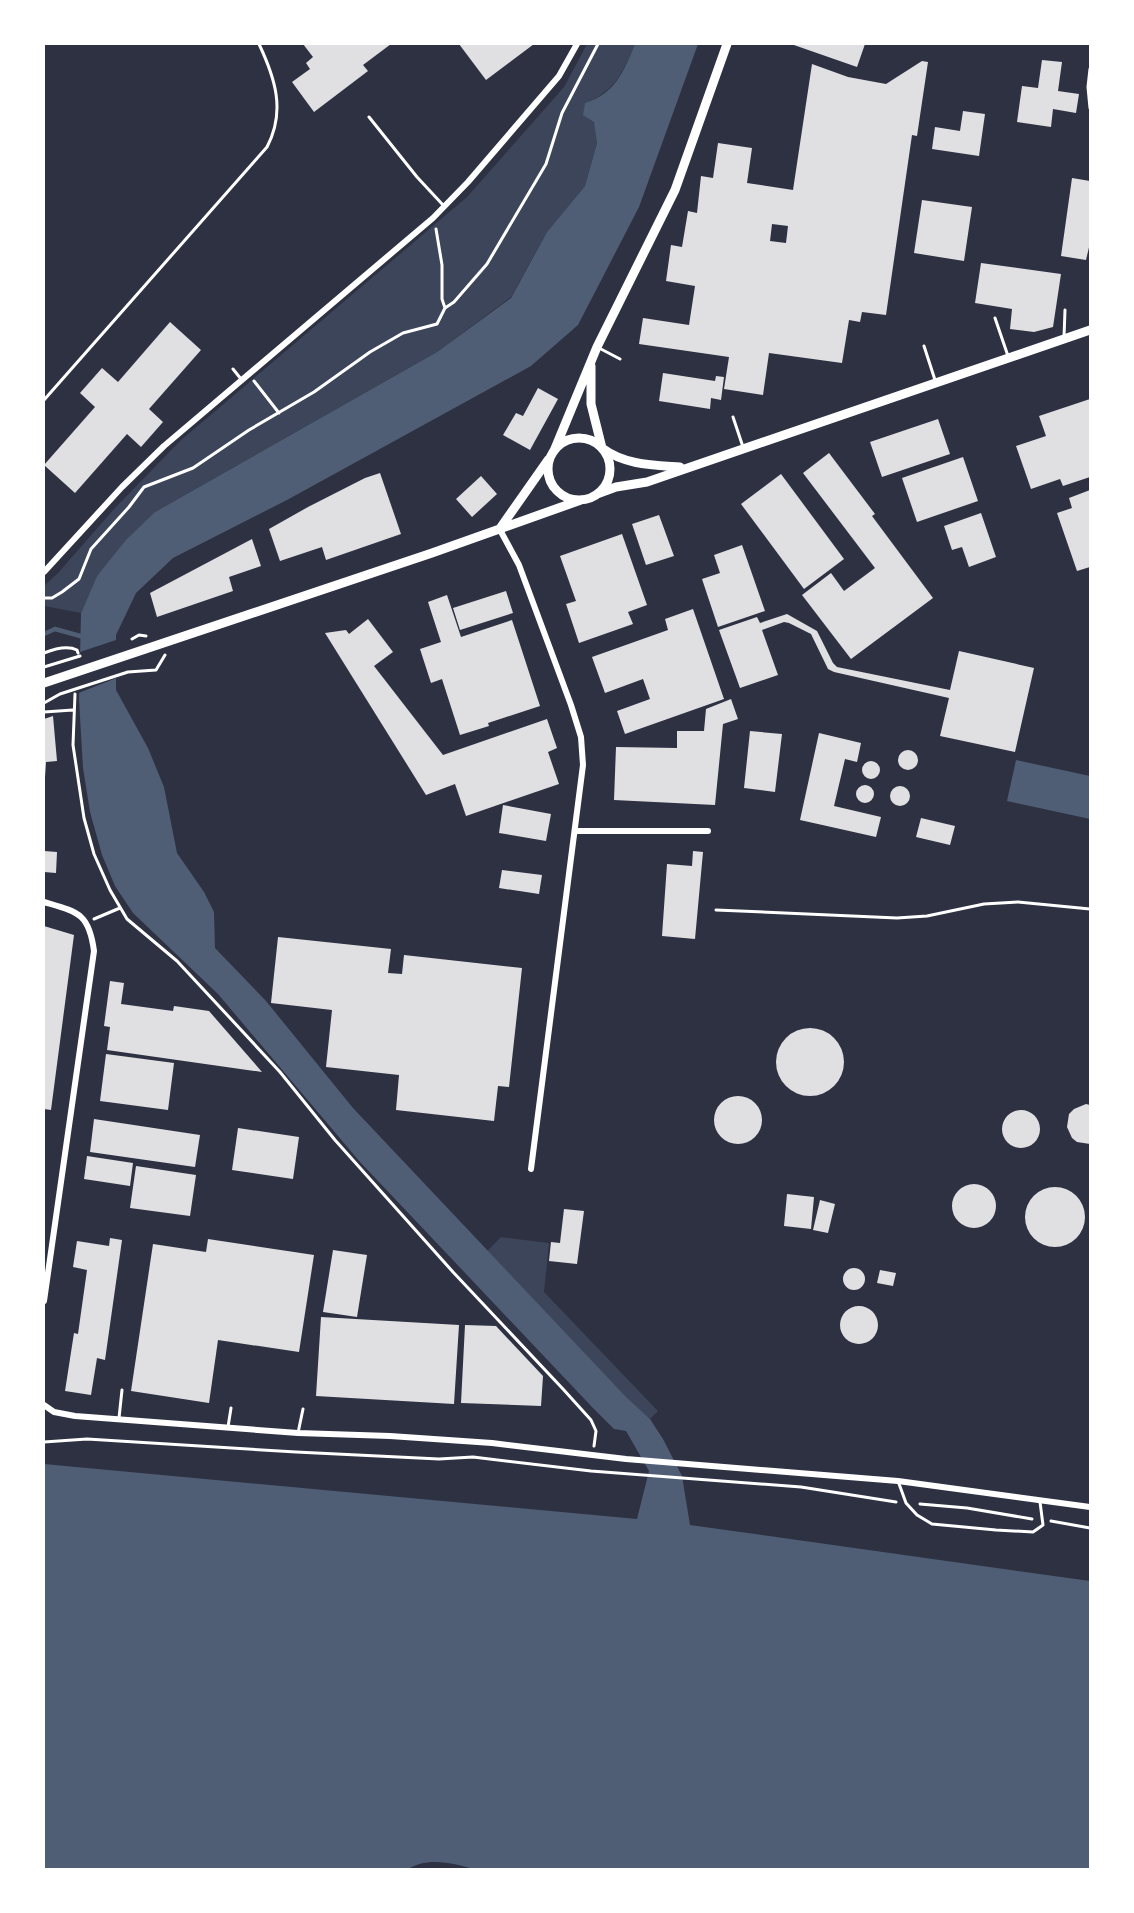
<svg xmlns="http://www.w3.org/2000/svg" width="1134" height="1913" viewBox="0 0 1134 1913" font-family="'Times New Roman',serif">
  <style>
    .green { fill: #3c4559 }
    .water { fill: #4f5d75 }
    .pier { fill: #2d3142 }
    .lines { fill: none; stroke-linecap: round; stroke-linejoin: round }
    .stream { stroke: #4f5d75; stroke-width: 4.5 }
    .building { fill: #e0e0e3; fill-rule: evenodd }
    .path { stroke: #fff; stroke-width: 3 }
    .service { stroke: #fff; stroke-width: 3 }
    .minor { stroke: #fff; stroke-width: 6 }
    .secondary { stroke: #fff; stroke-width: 9 }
  </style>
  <rect width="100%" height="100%" fill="#2d3142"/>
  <path class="green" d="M587 44H635C625 68 617 87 593 100L597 143 585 186 547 232 511 297 437 352 155 512 97 576 81 613 44 606V586L58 573 114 509 180 441 467 197 564 87Z
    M501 1237 549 1243 544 1292 658 1411 650 1419 627 1399 487 1251Z"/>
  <path class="water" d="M635 44H698L639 207 578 325 531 366 287 500 173 558 136 593 116 635V690L148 748 164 787 177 853 204 892 214 912 215 948 266 1001 353 1108 627 1398 650 1419 663 1439 682 1476 690 1525 1090 1581V1869L476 1870C455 1863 426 1856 407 1870L44 1869V1464L637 1519 649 1471 626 1431 614 1429 592 1407 360 1162 218 994 133 913 115 886 102 855 90 812 83 768 79 700 81 613 97 576 126 540 155 512 437 352 511 298 547 232 585 186 597 143 594 122 583 115 585 103C615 94 624 71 635 44Z
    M1016 760 1090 776V819L1007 801Z"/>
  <path class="pier" d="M119 639V677L76 694 77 653Z"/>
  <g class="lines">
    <path class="stream" d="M44 634 55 629 84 637"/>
  </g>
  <path class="building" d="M303 44H391L363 65 368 71 314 112 292 82 310 69 306 63 313 57Z
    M459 44H534L486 80Z
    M791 44H865L857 67Z
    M1042 60 1062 62 1058 91 1079 94 1076 113 1053 109 1051 127 1017 122 1022 86 1038 88Z
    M922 61 928 62 917 136 912 135 886 315 862 312 860 322 849 320 842 363 769 353 763 395 724 389 729 357 639 344 643 318 689 325 695 286 666 281 671 245 682 247 688 211 697 213 701 176 713 178 718 143 752 148 747 183 793 190 812 64 848 77 886 84ZM772 224 788 226 786 243 770 241Z
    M963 111 985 114 979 156 932 149 935 127 960 131Z
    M1072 178 1090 181V243L1086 260 1061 256Z
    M922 200 972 207 964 261 914 253Z
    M981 263 1061 274 1053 327 1034 332 1010 329 1012 309 975 303Z
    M170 322 201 350 149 409 163 422 141 447 127 434 75 493 44 465 95 407 80 393 102 368 118 382Z
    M663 373 715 381 716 376 724 377 721 400 711 398 710 409 659 401Z
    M538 388 558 399 530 450 503 435 516 413 523 416Z
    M1090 399V477L1063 486 1060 479 1031 489 1016 446 1046 436 1039 416Z
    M938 419 950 454 882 477 870 442Z
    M829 453 875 514 872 516 933 598 851 659 802 595 831 573 844 591 875 568 803 473Z
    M963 457 978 501 917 522 902 478Z
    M380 473 401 534 326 560 322 547 280 561 269 529 308 507 365 478Z
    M781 474 844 559 804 589 741 504Z
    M481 476 497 494 472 517 456 499Z
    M1090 490V567L1077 571 1057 513 1072 508 1069 498Z
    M981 513 996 557 969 567 962 547 952 550 944 526Z
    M659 515 674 556 646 565 632 524Z
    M622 534 647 605 628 612 633 624 579 643 566 604 576 601 560 556Z
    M252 539 261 566 229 577 233 591 157 617 150 593Z
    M742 545 765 611 718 627 702 579 720 573 714 555Z
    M506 591 513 613 460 630 453 608Z
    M447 595 461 637 512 620 540 706 488 723 489 726 460 735 442 679 431 683 420 649 441 642 428 602Z
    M693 609 724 699 625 734 617 711 650 699 643 679 605 693 592 657 668 630 665 619Z
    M787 614 817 631 833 663 837 667 950 690 959 651 1034 668 1015 752 940 736 949 698 834 672 828 669 811 634 789 623 784 622 762 630 778 675 740 688 719 630 757 617 760 623Z
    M368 619 393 652 374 666 443 755 547 719 557 748 548 752 559 784 466 816 455 784 426 795 325 633 346 630 349 634Z
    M731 699 738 719 723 724 715 805 614 800 616 747 677 748V731H704L706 709Z
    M53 716 57 761 46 762 45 777H44V719Z
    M750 731 782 734 775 792 744 788Z
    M819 733 861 743 857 762 845 759 834 806 881 817 876 837 800 820Z
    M898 760a10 10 0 1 1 20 0a10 10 0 1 1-20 0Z
    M862 770a9 9 0 1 1 18 0a9 9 0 1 1-18 0Z
    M856 794a9 9 0 1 1 18 0a9 9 0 1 1-18 0Z
    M890 796a10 10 0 1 1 20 0a10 10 0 1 1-20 0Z
    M503 805 551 814 546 841 499 833Z
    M921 818 955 826 950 845 916 837Z
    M44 851 57 852 56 873 44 872Z
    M693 851 703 852 695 939 662 936 667 864 692 866Z
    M502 870 542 875 539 894 499 888Z
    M44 926 74 935 51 1110 44 1109Z
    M278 937 391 949 388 973 402 974 404 955 522 968 509 1087 498 1086 494 1121 396 1110 399 1075 326 1067 332 1010 271 1003Z
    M110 981 124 983 121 1004 173 1011 174 1006 209 1011 262 1072 107 1050 110 1027 104 1026Z
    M776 1062a34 34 0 1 1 68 0a34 34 0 1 1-68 0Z
    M106 1054 174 1063 168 1110 100 1101Z
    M714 1120a24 24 0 1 1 48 0a24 24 0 1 1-48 0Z
    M1086 1104 1090 1105V1144L1077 1142 1072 1138 1067 1127 1069 1114 1074 1109Z
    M1002 1129a19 19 0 1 1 38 0a19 19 0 1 1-38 0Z
    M94 1119 200 1135 195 1167 90 1152Z
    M238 1128 299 1137 293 1179 232 1170Z
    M87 1156 133 1163 130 1186 84 1179Z
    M136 1166 196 1175 190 1216 130 1208Z
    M952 1206a22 22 0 1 1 44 0a22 22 0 1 1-44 0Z
    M1025 1217a30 30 0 1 1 60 0a30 30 0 1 1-60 0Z
    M787 1194 814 1197 811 1229 784 1226Z
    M820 1200 835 1204 828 1233 813 1230Z
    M564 1209 584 1211 577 1264 549 1261 551 1242 560 1243Z
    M110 1238 122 1240 105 1360 97 1358 91 1395 65 1391 74 1333 78 1334 87 1270 73 1267 77 1241 109 1246Z
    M208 1239 314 1255 299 1352 218 1340 209 1403 131 1391 153 1244 206 1252Z
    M333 1250 367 1255 357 1317 323 1312Z
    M843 1279a11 11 0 1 1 22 0a11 11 0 1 1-22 0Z
    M880 1270 896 1273 893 1286 877 1283Z
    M840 1325a19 19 0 1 1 38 0a19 19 0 1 1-38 0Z
    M321 1317 459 1325 454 1404 316 1396Z
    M465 1325 496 1326 543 1376 541 1406 461 1403Z"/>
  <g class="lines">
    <path class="path" d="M436 229 442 265V299L445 308
      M254 381 279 413
      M44 400 267 147C286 111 275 78 259 44
      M44 598H52L62 592 79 579 91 549 129 507 144 487 193 468 249 430 314 392 370 352 403 333 437 324 445 308 454 302 487 264 546 164 562 113 598 44
      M132 639 139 635 146 636
      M44 653C54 649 67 645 77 650L78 653
      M44 667 80 656
      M75 694 73 745 84 818 94 854 110 890 127 919 177 961 230 1018 280 1072 335 1140 453 1272 563 1389 591 1420 596 1431 594 1446
      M44 703 60 694 128 672 156 670 165 655
      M44 712 73 710
      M94 919 120 908
      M44 1442 87 1439 296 1452 439 1459 473 1457 591 1471 801 1487 896 1502
      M920 1504 967 1508 1032 1519
      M1051 1521 1090 1528"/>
    <path class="service" d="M1090 69 1088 87 1090 108
      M369 117 417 177 443 205
      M995 318 1008 356
      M1064 337 1065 310
      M924 346 935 380
      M599 348 620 359
      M233 369 241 379
      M733 417 743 447
      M716 910 897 918 927 916 984 904 1018 902 1090 909
      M119 1418 122 1390
      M228 1427 231 1408
      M298 1433 303 1409
      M898 1481 906 1503 917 1515 932 1524 996 1530 1033 1532 1043 1525 1040 1502"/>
    <path class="minor" d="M499 528 519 565 571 705 581 737 583 765 531 1169
      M44 572 122 487 164 446 433 218 468 182 559 76 577 44
      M575 831H708
      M44 902C78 912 89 913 94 951L44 1301
      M44 1405 54 1412 75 1416 298 1433 390 1436 492 1443 626 1459 898 1481 1090 1507"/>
    <path class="secondary" d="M591 366V404L602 448C625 465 652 465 680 467
      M548 469a31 31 0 1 1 62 0a31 31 0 1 1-62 0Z
      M554 451 597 347 675 190 727 44
      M597 494 616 487 647 482 1090 330
      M501 527 548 460
      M44 683 432 553 581 500"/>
  </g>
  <rect width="1134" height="1913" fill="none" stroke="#ffffff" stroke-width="90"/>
</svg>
